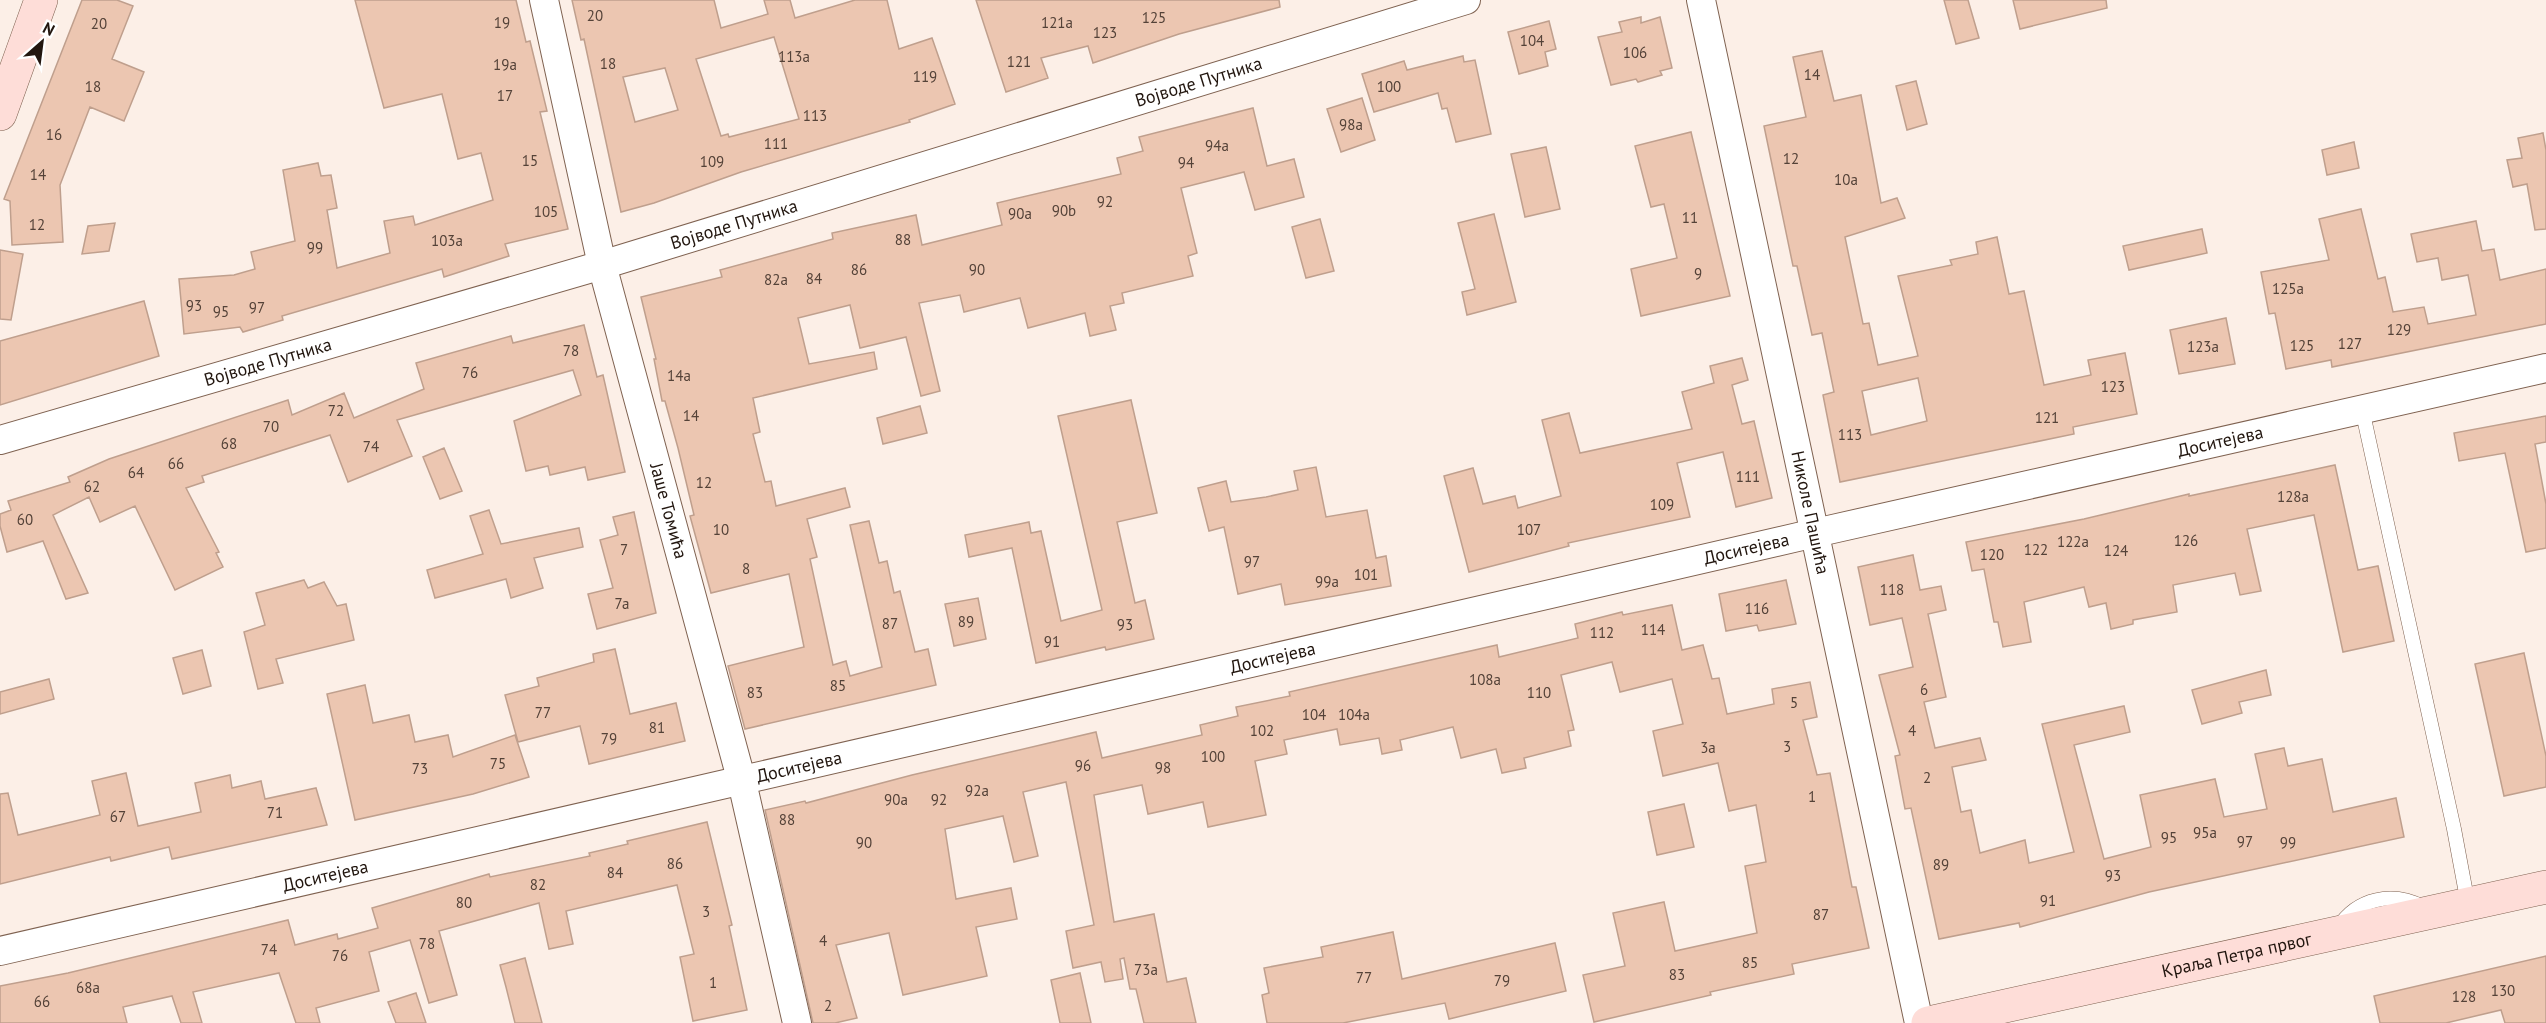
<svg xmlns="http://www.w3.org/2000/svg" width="2546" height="1023" viewBox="0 0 2546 1023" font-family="'PT Sans',sans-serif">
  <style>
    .building { fill: #ecc6b1; stroke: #bf9f8d; stroke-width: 1.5; fill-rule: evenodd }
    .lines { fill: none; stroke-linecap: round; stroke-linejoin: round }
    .lane-casing { stroke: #7f6251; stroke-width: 15 }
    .street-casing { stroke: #7f6251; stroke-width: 30 }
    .secondary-casing { stroke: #7f6251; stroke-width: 34 }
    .lane { stroke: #fff; stroke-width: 14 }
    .street { stroke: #fff; stroke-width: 28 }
    .secondary { stroke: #feddd8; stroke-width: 33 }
    .labels { text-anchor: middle; stroke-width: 6; stroke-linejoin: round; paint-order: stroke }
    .number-label { font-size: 15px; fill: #544238 }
    .street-label { font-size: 18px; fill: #22160f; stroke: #fff }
  </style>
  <rect width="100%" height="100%" fill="#fcefe7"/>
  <path class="building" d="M82 0H117L133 6 112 59 144 72 124 121 90 107 60 185 63 242 12 245 10 201 4 199Z
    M355 0H516L526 42 530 41 547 111 540 112 568 229 505 244 509 256 444 277 442 269 282 316 283 320 243 332 240 327 184 334 179 279 234 275 255 269 251 252 295 241 283 170 318 163 321 176 331 175 337 208 327 210 337 268 390 253 384 221 413 216 415 225 493 200 481 153 458 159 442 94 384 108Z
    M572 0H714L721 28 768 14 764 0H790L795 18 855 0H887L899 49 932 38 955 104 909 120 910 122 741 172 654 203 621 212 584 39 581 40ZM774 37 799 119 729 137 728 134 721 136 696 59ZM665 68 678 110 635 122 623 77Z
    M976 0H1279L1280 7 1179 34 1093 63 1088 46 1041 58 1048 78 1006 92Z
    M1944 0H1968L1979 38 1956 44Z
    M2013 0H2106L2107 8 2020 29Z
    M1641 17V23L1660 17 1672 68 1660 71 1662 75 1648 79 1638 82 1636 79 1611 85 1598 37 1622 32 1619 22Z
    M1549 21 1556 49 1545 52 1548 66 1519 74 1508 32Z
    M1822 51 1834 101 1861 95 1881 203 1897 198 1905 218 1845 237 1863 324 1869 323 1878 365 1918 356 1898 276 1952 265 1950 260 1978 254 1976 242 1997 237 2009 294 2024 291 2044 385 2091 375 2088 360 2125 353 2137 414 2073 427 2074 434 1840 482 1823 395 1834 392 1822 333 1812 335 1797 266H1793L1764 126 1806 117 1793 57ZM1918 378 1927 421 1871 435 1862 391Z
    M1463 56 1464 62 1475 60 1491 134 1456 142 1447 108 1442 109 1438 93 1374 112 1362 74 1404 61 1407 70Z
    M1916 81 1927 124 1907 130 1896 86Z
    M1362 98 1375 140 1341 152 1327 109Z
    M1253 108 1267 166 1294 159 1304 197 1255 210 1244 172 1181 188 1197 253 1188 256 1193 276 1122 293 1124 303 1110 306 1116 330 1090 336 1085 313 1028 328 1020 298 964 312 960 295 919 303 940 391 921 396 906 337 860 348 850 305 798 318 809 364 874 352 877 369 753 398 760 432 753 434 765 482 771 481 776 506 845 488 850 507 807 519 817 557 810 559 833 665 846 661 850 676 882 667 850 525 869 521 879 563 887 561 894 593 900 591 915 652 928 649 936 685 745 729 728 666 804 647 789 574 711 593 690 516 694 515 678 448 665 401H662L654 359H656L641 297 722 277 720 270 833 239 832 233 916 215 922 245 1002 225 997 203 1121 174 1117 158 1143 151 1139 137Z
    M1691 132 1730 296 1641 316 1631 269 1677 258 1664 204 1651 207 1635 146Z
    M2543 133 2546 150V229L2535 230 2527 184 2513 187 2507 160 2522 158 2518 138Z
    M2354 142 2359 168 2327 175 2322 150Z
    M1546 147 1560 209 1525 217 1511 154Z
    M2361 209 2378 279 2385 277 2393 312 2424 307 2428 324 2476 315 2468 275 2442 280 2438 258 2417 262 2411 234 2476 221 2482 251 2494 249 2500 280 2546 269V324L2332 367 2331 360 2286 369 2275 313 2269 314 2261 272 2329 260 2319 219Z
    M1494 214 1516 302 1467 315 1462 292 1475 289 1458 223Z
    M1320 219 1334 271 1306 278 1292 227Z
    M115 223 109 251 82 254 88 226Z
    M2202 229 2207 253 2129 270 2123 246Z
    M0 250 23 254 11 320 0 319Z
    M144 301 159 356 0 405V341Z
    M2226 318 2235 364 2179 374 2170 330Z
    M584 325 597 377 603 375 625 472 588 480 585 467 550 475 548 466 526 471 514 421 581 395 573 370 397 420 412 456 348 482 330 435 202 476 204 482 186 488 219 552 216 553 223 567 175 590 135 506 100 522 89 497 53 515 88 593 66 599 43 541 7 552 0 526V514L11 510 8 501 70 482 68 477 109 459 288 400 292 415 344 393 354 418 424 389 416 363 511 336 513 343Z
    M1742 358 1748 380 1732 385 1742 424 1754 421 1772 498 1736 507 1723 452 1677 463 1690 517 1568 543 1569 546 1469 572 1444 476 1473 468 1483 504 1515 496 1518 508 1561 496 1542 420 1569 413 1580 453 1692 429 1682 392 1714 383 1710 366Z
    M1131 400 1157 513 1117 522 1135 603 1145 600 1154 639 1106 650 1105 647 1036 663 1012 548 969 557 965 535 1029 522 1031 533 1041 531 1061 621 1102 610 1058 416Z
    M920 406 927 433 883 444 877 418Z
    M2546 416V442L2535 444 2546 504V548L2526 552 2505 453 2459 461 2454 433Z
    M444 448 462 491 440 499 423 457Z
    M2335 465 2358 570 2378 566 2394 641 2343 652 2314 515 2247 529 2261 591 2240 595 2235 573 2173 585 2177 612 2133 620V624L2111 629 2106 603 2089 607 2084 587 2024 602 2031 642 2003 647 1998 622H1994L1984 569 1972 571 1966 542 2084 519 2189 494V496Z
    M1316 467 1326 517 1367 510 1376 558 1386 556 1391 586 1285 605 1281 584 1238 594 1224 527 1209 531 1198 488 1226 481 1231 502 1266 497 1298 490 1294 471Z
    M489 510 501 544 579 528 583 547 534 558 543 588 511 598 506 579 435 598 427 570 483 554 470 516Z
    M634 512 656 613 597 629 588 594 613 588 600 540 618 535 613 517Z
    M1913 555 1920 590 1941 586 1946 610 1928 614 1946 697 1924 702 1935 748 1980 738 1986 760 1952 767 1961 812 1971 810 1980 853 2025 840 2029 863 2074 852 2042 724 2124 706 2130 732 2074 745 2104 859 2151 847 2140 795 2215 779 2224 817 2267 809 2255 754 2284 748 2288 766 2322 759 2333 812 2396 798 2404 837 2149 892 2020 927 2019 923 1939 939 1911 808 1905 809 1895 756 1900 755 1879 675 1913 667 1902 618 1870 625 1858 567Z
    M304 580 308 588 324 582 337 606 346 604 354 640 276 659 283 683 258 689 244 632 265 625 256 593Z
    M1786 580 1796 624 1759 631 1757 625 1726 631 1719 594Z
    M978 598 986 639 954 646 945 604Z
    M1672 605 1682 650 1703 645 1712 679 1719 678 1727 714 1774 704 1772 689 1810 682 1817 717 1803 720 1817 775 1830 773 1852 887H1856L1869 948 1792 964 1794 974 1710 992 1711 995 1594 1022 1583 975 1625 966 1613 913 1664 902 1675 951 1757 933 1745 866 1766 862 1756 805 1729 811 1718 763 1663 776 1653 731 1683 724 1672 679 1620 692 1612 662 1561 675 1574 730 1568 731 1571 746 1524 758 1526 768 1502 773 1496 749 1461 758 1453 727 1400 740 1402 750 1382 754 1379 738 1340 745 1337 729 1284 740 1287 754 1255 761 1266 815 1208 827 1203 802 1148 814 1142 785 1094 795 1114 922 1154 914 1167 982 1186 978 1196 1023H1144L1136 989H1130L1124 958 1120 959 1123 979 1105 982 1101 962 1073 968 1066 931 1094 925 1066 782 1023 792 1038 856 1014 862 1003 816 945 829 956 899 1011 888 1017 919 976 927 987 976 903 995 889 933 836 945 857 1018 835 1023H813L765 810 805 801 806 803 912 775 1096 732 1102 758 1202 735 1200 725 1238 716 1236 707 1290 696 1289 692 1497 645 1499 657 1578 638 1575 624 1622 612 1623 615Z
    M615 649 630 714 676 703 685 741 589 764 580 726 518 742 505 695 539 686 537 678 594 662 593 654Z
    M202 650 211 686 183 694 173 658Z
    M2524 653 2546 756V787L2504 796 2475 664Z
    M2266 670 2271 695 2239 702 2242 713 2202 724 2192 690Z
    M49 679 54 699 0 714V692Z
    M365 685 373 723 409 715 415 742 448 735 453 757 515 735 529 777 473 794 355 820 327 694Z
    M126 773 138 826 201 812 195 783 230 775 232 788 261 781 265 799 316 788 327 825 172 859 169 847 111 861 110 857 0 884V794L8 793 18 835 100 815 92 781Z
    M1684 804 1694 847 1657 855 1648 812Z
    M707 822 732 925 729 926 747 1010 693 1021 680 957 694 954 677 885 566 911 573 944 549 949 539 903 439 931 457 995 429 1003 410 940 369 952 379 991 316 1008 320 1023H296L279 973 193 992 202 1023H181L172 996 123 1007 127 1023H0V986L68 973 288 920 295 945 337 934 338 939 378 928 372 908 489 874 490 877 590 856 589 853 628 844 627 841Z
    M1393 932 1402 979 1555 943 1566 991 1449 1019 1445 1003 1343 1023H1267L1262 995 1269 993 1264 968 1323 957 1321 947Z
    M2546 956V1023H2505L2501 1010 2446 1023H2380L2374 996Z
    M525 958 531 981 542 1023H515L506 987 500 965Z
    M1080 973 1091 1023H1060L1051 980Z
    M416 993 426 1023H396L388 1002Z"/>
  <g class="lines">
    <g class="lane-casing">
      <path id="lane" d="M2362 409 2454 829 2468 904
        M2338 928C2357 898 2392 891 2423 907"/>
    </g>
    <g class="street-casing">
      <g id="street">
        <path id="s1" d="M544 0 602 265 742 782 797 1023"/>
        <path id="s2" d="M1701 0 1919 1023"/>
        <path id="s3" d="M0 440 602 265 1466 0"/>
        <path id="s4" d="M0 951 1815 533 2546 368"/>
      </g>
    </g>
    <g class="secondary-casing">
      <g id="secondary">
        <path d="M0 114 41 0"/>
        <path id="s5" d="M1928 1023 2546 887"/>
      </g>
    </g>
    <use href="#lane" class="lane"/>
    <use href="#street" class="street"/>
    <use href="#secondary" class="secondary"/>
  </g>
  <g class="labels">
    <g class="number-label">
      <text x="595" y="21">20</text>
      <text x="1154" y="23">125</text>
      <text x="502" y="28">19</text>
      <text x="1057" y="28">121a</text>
      <text x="99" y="29">20</text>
      <text x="1105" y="38">123</text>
      <text x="1532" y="46">104</text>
      <text x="1635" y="58">106</text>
      <text x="794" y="62">113a</text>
      <text x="1019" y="67">121</text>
      <text x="608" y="69">18</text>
      <text x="505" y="70">19a</text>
      <text x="1812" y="80">14</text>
      <text x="925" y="82">119</text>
      <text x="93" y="92">18</text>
      <text x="1389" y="92">100</text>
      <text x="505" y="101">17</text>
      <text x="815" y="121">113</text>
      <text x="1351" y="130">98a</text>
      <text x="54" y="140">16</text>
      <text x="776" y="149">111</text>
      <text x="1217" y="151">94a</text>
      <text x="1791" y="164">12</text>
      <text x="530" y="166">15</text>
      <text x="712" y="167">109</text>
      <text x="1186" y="168">94</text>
      <text x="38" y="180">14</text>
      <text x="1846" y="185">10a</text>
      <text x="1105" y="207">92</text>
      <text x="1064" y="216">90b</text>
      <text x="546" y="217">105</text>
      <text x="1020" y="219">90a</text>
      <text x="1690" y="223">11</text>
      <text x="37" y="230">12</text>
      <text x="903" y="245">88</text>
      <text x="447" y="246">103a</text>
      <text x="315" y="253">99</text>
      <text x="859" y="275">86</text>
      <text x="977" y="275">90</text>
      <text x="1698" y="279">9</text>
      <text x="814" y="284">84</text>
      <text x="776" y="285">82a</text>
      <text x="2288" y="294">125a</text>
      <text x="194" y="311">93</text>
      <text x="257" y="313">97</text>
      <text x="221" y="317">95</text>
      <text x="2399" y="335">129</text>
      <text x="2350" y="349">127</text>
      <text x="2302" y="351">125</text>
      <text x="2203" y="352">123a</text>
      <text x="571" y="356">78</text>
      <text x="470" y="378">76</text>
      <text x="679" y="381">14a</text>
      <text x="2113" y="392">123</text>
      <text x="336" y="416">72</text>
      <text x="691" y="421">14</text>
      <text x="2047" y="423">121</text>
      <text x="271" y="432">70</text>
      <text x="1850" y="440">113</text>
      <text x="229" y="449">68</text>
      <text x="371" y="452">74</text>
      <text x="176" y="469">66</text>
      <text x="136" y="478">64</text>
      <text x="1748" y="482">111</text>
      <text x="704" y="488">12</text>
      <text x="92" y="492">62</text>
      <text x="2293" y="502">128a</text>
      <text x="1662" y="510">109</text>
      <text x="25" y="525">60</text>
      <text x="721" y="535">10</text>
      <text x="1529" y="535">107</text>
      <text x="2186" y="546">126</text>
      <text x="2073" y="547">122a</text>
      <text x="624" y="555">7</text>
      <text x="2036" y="555">122</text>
      <text x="2116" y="556">124</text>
      <text x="1992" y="560">120</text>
      <text x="1252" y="567">97</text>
      <text x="746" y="574">8</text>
      <text x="1366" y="580">101</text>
      <text x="1327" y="587">99a</text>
      <text x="1892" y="595">118</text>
      <text x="622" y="609">7a</text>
      <text x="1757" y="614">116</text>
      <text x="966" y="627">89</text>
      <text x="890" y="629">87</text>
      <text x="1125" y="630">93</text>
      <text x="1653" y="635">114</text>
      <text x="1602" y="638">112</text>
      <text x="1052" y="647">91</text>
      <text x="1485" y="685">108a</text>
      <text x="838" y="691">85</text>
      <text x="1924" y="695">6</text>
      <text x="755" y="698">83</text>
      <text x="1539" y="698">110</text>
      <text x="1794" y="708">5</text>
      <text x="543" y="718">77</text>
      <text x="1314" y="720">104</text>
      <text x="1354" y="720">104a</text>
      <text x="657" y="733">81</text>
      <text x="1262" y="736">102</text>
      <text x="1912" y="736">4</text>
      <text x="609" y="744">79</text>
      <text x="1787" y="752">3</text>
      <text x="1708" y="753">3a</text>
      <text x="1213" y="762">100</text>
      <text x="498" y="769">75</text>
      <text x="1083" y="771">96</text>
      <text x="1163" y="773">98</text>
      <text x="420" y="774">73</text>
      <text x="1927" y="783">2</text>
      <text x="977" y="796">92a</text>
      <text x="1812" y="802">1</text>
      <text x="896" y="805">90a</text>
      <text x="939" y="805">92</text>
      <text x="275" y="818">71</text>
      <text x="118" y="822">67</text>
      <text x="787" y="825">88</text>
      <text x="2205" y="838">95a</text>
      <text x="2169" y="843">95</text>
      <text x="2245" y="847">97</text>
      <text x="864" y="848">90</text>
      <text x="2288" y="848">99</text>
      <text x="675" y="869">86</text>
      <text x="1941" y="870">89</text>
      <text x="615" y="878">84</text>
      <text x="2113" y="881">93</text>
      <text x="538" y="890">82</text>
      <text x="2048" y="906">91</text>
      <text x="464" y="908">80</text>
      <text x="706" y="917">3</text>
      <text x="1821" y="920">87</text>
      <text x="823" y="946">4</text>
      <text x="427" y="949">78</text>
      <text x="269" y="955">74</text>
      <text x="340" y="961">76</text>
      <text x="1750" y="968">85</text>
      <text x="1146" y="975">73a</text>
      <text x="1677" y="980">83</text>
      <text x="1364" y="983">77</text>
      <text x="1502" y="986">79</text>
      <text x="713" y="988">1</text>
      <text x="88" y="993">68a</text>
      <text x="2503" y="996">130</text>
      <text x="2464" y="1002">128</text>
      <text x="42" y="1007">66</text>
      <text x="828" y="1011">2</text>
    </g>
    <g class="street-label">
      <text dy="6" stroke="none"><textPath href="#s3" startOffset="1251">Војводе Путника</textPath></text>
      <text dy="6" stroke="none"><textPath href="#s3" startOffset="765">Војводе Путника</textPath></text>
      <text dy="6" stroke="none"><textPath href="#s3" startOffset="279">Војводе Путника</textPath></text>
      <text dy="6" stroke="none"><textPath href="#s4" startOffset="2278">Доситејева</textPath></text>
      <text dy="6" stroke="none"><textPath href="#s1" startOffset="526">Јаше Томића</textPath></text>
      <text dy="6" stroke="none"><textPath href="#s2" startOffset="524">Николе Пашића</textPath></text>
      <text dy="6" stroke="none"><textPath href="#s4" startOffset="1792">Доситејева</textPath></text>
      <text dy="6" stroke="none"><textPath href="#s4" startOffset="1306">Доситејева</textPath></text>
      <text dy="6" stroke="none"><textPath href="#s4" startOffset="820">Доситејева</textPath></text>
      <text dy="6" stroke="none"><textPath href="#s4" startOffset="334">Доситејева</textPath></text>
      <text dy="6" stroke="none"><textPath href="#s5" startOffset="316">Краља Петра првог</textPath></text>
    </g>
  </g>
  <g transform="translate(42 42) rotate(28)" stroke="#ffffff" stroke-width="4.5" paint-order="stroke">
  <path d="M0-4.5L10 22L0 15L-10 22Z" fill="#22160f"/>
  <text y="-9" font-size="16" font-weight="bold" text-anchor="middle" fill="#22160f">N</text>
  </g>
</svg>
